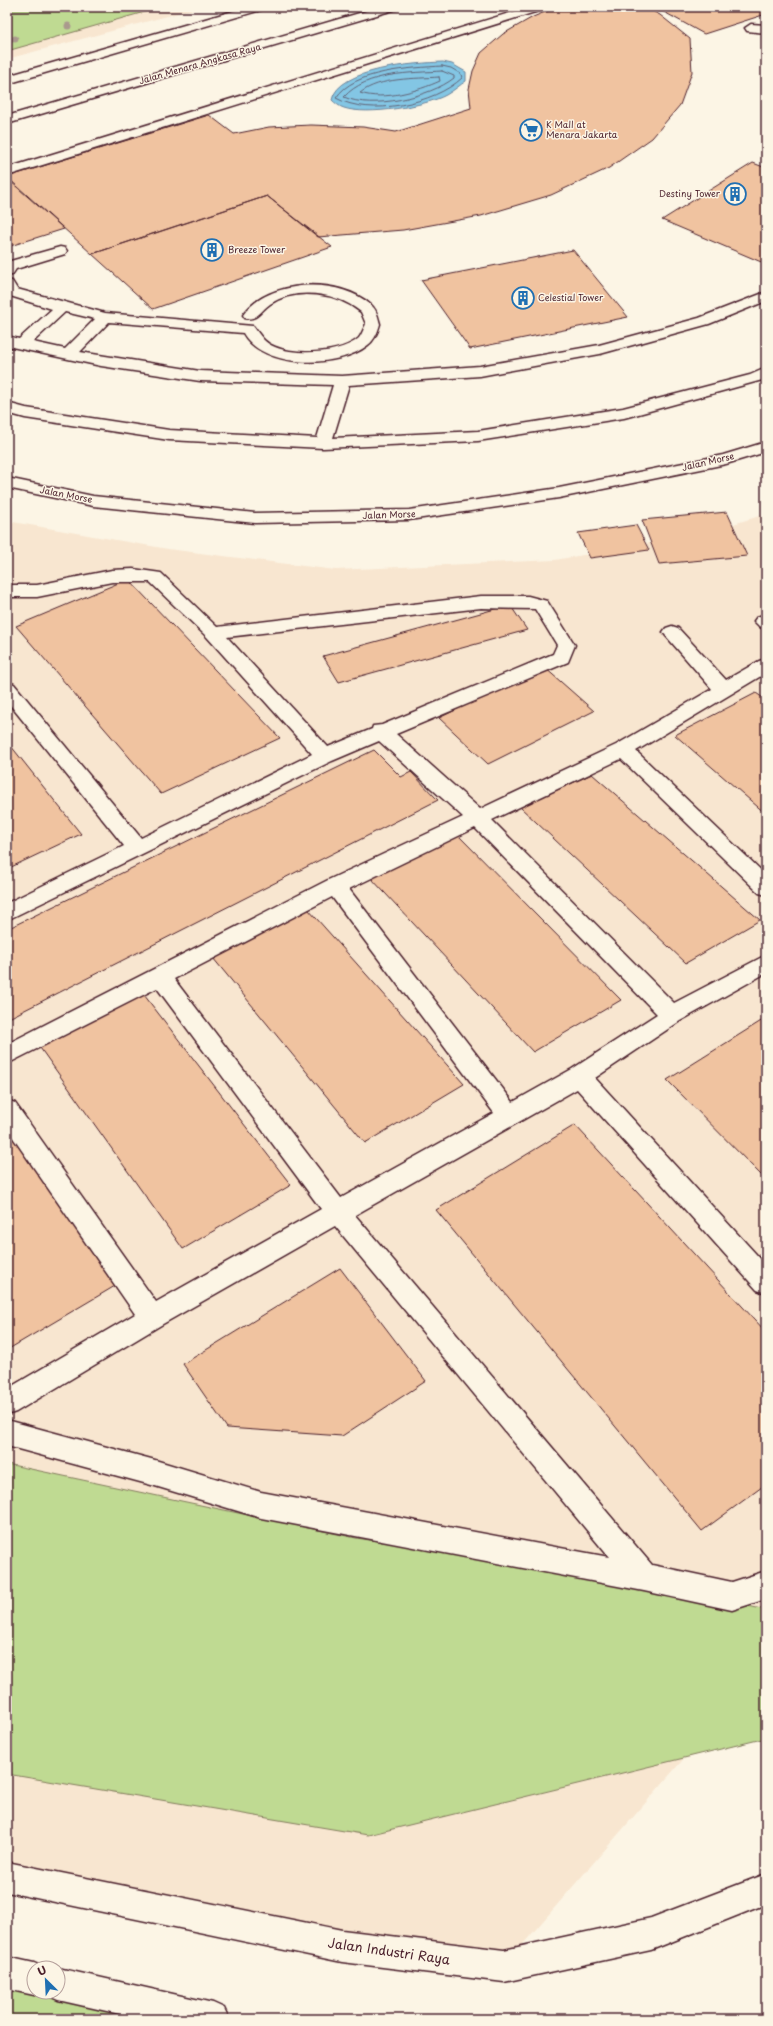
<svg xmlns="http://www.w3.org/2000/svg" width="773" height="2026" viewBox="0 0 773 2026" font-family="'Playpen Sans',sans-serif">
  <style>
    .built { fill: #f8e6d0 }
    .green { fill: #bfda92; stroke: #847c5e }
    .water { fill: #83c6e4; stroke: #6c839a }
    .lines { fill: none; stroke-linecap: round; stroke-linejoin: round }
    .shore { stroke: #616275; stroke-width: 1 }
    .building { fill: #f0c3a0; stroke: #4a1f2b }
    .service-casing { stroke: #4a1f2b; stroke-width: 3 }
    .minor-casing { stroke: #4a1f2b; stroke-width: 3 }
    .tertiary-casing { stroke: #4a1f2b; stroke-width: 3 }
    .secondary-casing { stroke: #4a1f2b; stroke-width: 3 }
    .service { fill: #fcf5e5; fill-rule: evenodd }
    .minor { fill: #fcf5e5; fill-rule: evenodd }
    .tertiary { fill: #fcf5e5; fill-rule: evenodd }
    .secondary { fill: #fcf5e5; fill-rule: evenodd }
    .tree { fill: #aa998d }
    .labels { text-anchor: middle; stroke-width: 3; stroke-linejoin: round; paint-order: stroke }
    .far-street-label { font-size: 9px; fill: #4a1f2b; stroke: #fcf5e5 }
    .far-poi-label { font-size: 9px; fill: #4a1f2b; stroke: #fcf5e5; text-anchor: start }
    .near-street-label { font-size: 13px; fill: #4a1f2b; stroke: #fcf5e5 }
  </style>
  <rect width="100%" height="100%" fill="#fcf5e5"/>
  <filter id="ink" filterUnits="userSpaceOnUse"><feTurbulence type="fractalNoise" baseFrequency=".025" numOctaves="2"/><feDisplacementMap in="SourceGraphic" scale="8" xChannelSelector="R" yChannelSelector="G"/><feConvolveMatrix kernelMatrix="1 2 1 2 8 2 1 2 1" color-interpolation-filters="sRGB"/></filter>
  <g filter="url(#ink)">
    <path class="built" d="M7 7H201L7 59Z
      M766 514V1664L504 1966 7 1876V521L168 549 336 570 555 560 701 534Z"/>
    <path class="green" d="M7 7H162L7 51Z
      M7 1464 356 1538 609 1575 766 1610V1738L368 1835 7 1774Z
      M7 1973 34 1992H58L213 2019H7Z"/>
    <path class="water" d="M443 62 452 64 466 72V81C460 85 453 91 446 95 426 106 367 116 344 108 340 107 335 103 332 100 338 68 416 63 443 62Z"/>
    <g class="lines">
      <path class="shore" d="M442 66 451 68 461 74 462 78C434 104 370 117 336 98 353 70 412 68 442 66Z
        M442 71 454 76V78C430 97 372 110 344 97 366 72 411 73 442 71Z
        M439 77 440 81C418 91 384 101 360 93 380 77 415 79 439 77Z"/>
    </g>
    <path class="building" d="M557 7H645L660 15 690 39 692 72 680 105 652 138 609 168 551 195 481 216 403 230 318 237 267 196 92 254 7 177 209 115 234 134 269 127 311 125 363 127 396 132 471 108 469 89 473 71 481 53 503 34 533 17Z
      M655 7H766V16L763 15 704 34Z
      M753 163 766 168V264L662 220Z
      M7 180H9L64 229 7 247Z
      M267 196 332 247 153 309 92 254Z
      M573 250 628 317 470 349 421 280Z
      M727 512 747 556 659 564 642 520Z
      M636 525 649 550 590 558 578 533Z
      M128 579 280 738 161 794 16 626Z
      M510 605 527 630 339 682 323 656Z
      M544 667 594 711 488 764 439 718Z
      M756 693 766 700V814L675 735Z
      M7 741 81 834 7 869Z
      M374 750 401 777 411 772 438 800 7 1019V929Z
      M592 774 760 920 686 963 520 807Z
      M456 833 621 1000 533 1052 371 878Z
      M308 909 464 1084 365 1143 213 958Z
      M141 991 291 1185 183 1249 38 1045Z
      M766 1018V1180L667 1080Z
      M7 1123 115 1286 7 1350Z
      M575 1125 766 1332V1484L702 1531 436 1210Z
      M340 1268 426 1381 342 1436 227 1428 183 1364Z"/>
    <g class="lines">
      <g class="service-casing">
        <path id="service" d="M529 7H547L545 9 7 176V168Z
          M751 24 766 25V33L747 31 745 28Z
          M60 247 65 248 67 251 65 254 16 269 12 275 7 276V262Z
          M7 280 12 281 17 289 105 313 253 326C260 335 264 343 275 347 296 356 341 354 359 338 362 334 364 328 366 324L361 312C338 293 297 286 270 304 261 310 257 321 245 318L243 315C268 279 339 276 371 305 377 310 378 317 380 324 378 331 375 340 368 345 338 369 263 369 243 333L109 322 80 352 200 371 342 376 480 366 599 345 699 318 766 292V301L709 324 600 354 480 376 349 385 333 438 478 431 623 408 750 375 766 368V379L624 418 478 441 323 448 169 440 25 418 7 413V403L26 408 169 430 317 438 333 385 200 381 101 366 7 346V336L19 339 52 309 7 295ZM65 312 95 319 65 349 33 342Z
          M133 569 161 573 217 627 481 596H528L547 601 575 645 568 662 396 734 480 809 616 745 712 689 666 636 663 632 666 628 672 626 678 628 726 680 759 661 766 659V673L636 751 766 875V895L759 893 621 759 492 820 674 1003 766 955V973L680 1021 595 1078 766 1265V1293L757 1290 577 1089 355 1215 652 1565 732 1582 766 1571V1599L732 1610 644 1591 261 1518 155 1486 7 1446V1420L155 1460 261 1492 609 1557 335 1226 161 1325 16 1412 7 1415V1389L135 1314 7 1129V1100L15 1103 156 1302 321 1209 157 988 7 1064V1044L328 880 463 817 379 741 332 761 7 920V903L124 846 7 701V682L14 684 141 838 312 754 207 637 150 582H112L37 597H7V585H37L112 570ZM481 608 535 609 557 645 553 654 382 725 373 726 372 729 328 747 227 637ZM475 828 657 1014 572 1069 513 1102 349 889ZM332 897 494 1113 341 1198 174 979Z
          M763 615 766 616V629L760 627 754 621 757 617Z"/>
      </g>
      <g class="minor-casing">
        <path id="minor" d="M766 442V452L726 464 559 498 409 520 255 523 93 506 7 488V478L93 496 255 513 409 510 559 488 723 455Z"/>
      </g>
      <g class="tertiary-casing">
        <path id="tertiary" d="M247 7H266L264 9 7 84V76Z
          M380 7H399L397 9 7 124V116Z"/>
      </g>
      <g class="secondary-casing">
        <path id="secondary" d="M7 1862 342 1930 504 1950 651 1918 766 1874V1904L651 1950 504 1982 342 1962 7 1892Z
          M7 1957 34 1963 45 1968H34V1992H41L34 1995 7 1989Z
          M58 1968 213 2003 224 2008 229 2019H142L58 2000 47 1995 45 1992H58Z"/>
      </g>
      <use href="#service" class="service"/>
      <use href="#minor" class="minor"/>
      <use href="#tertiary" class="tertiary"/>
      <use href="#secondary" class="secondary"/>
    </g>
    <g class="tree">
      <circle cx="68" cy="26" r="3.5"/>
      <circle cx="15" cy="39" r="3.5"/>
    </g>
  </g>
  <defs>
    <g id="supermarket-ring" transform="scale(1.15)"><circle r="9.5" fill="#fcf5e5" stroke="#1f6fb2" stroke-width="1.5"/><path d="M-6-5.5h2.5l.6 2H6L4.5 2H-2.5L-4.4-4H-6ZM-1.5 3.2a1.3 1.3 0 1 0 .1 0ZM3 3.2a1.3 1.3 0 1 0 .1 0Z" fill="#1f6fb2"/></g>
    <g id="building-ring" transform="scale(1.15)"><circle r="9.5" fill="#fcf5e5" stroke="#1f6fb2" stroke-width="1.5"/><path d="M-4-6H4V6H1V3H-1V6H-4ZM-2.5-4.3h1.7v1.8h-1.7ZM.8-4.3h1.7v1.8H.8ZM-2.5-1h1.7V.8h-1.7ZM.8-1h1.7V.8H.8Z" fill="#1f6fb2"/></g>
  </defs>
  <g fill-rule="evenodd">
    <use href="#supermarket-ring" x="531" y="130"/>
    <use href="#building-ring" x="735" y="194"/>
    <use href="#building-ring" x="212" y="250"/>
    <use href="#building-ring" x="523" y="298"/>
  </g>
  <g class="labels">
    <g class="far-street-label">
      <text transform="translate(200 64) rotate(-16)" y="3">Jalan Menara Angkasa Raya</text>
      <text transform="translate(708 462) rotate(-13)" y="3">Jalan Morse</text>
      <text transform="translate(66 495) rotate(11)" y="3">Jalan Morse</text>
      <text transform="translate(389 515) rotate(-2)" y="3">Jalan Morse</text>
    </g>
    <g class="far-poi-label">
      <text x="546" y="128">K Mall at<tspan x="546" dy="10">Menara Jakarta</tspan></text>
      <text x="720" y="197" text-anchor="end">Destiny Tower</text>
      <text x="228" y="253">Breeze Tower</text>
      <text x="538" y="301">Celestial Tower</text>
    </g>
    <g class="near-street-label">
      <text transform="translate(389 1951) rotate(8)" y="5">Jalan Industri Raya</text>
    </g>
  </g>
  <rect width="773" height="2026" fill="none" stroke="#fcf5e5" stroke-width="24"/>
  <rect x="12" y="12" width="749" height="2002" fill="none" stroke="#4a1f2b" stroke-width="1.5" filter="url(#ink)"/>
  <g transform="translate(46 1980) rotate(336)"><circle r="19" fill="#fcf5e5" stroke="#b59f9b"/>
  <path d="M0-3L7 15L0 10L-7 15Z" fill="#1f6fb2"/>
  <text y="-6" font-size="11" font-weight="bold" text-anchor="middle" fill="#4a1f2b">U</text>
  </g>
</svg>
